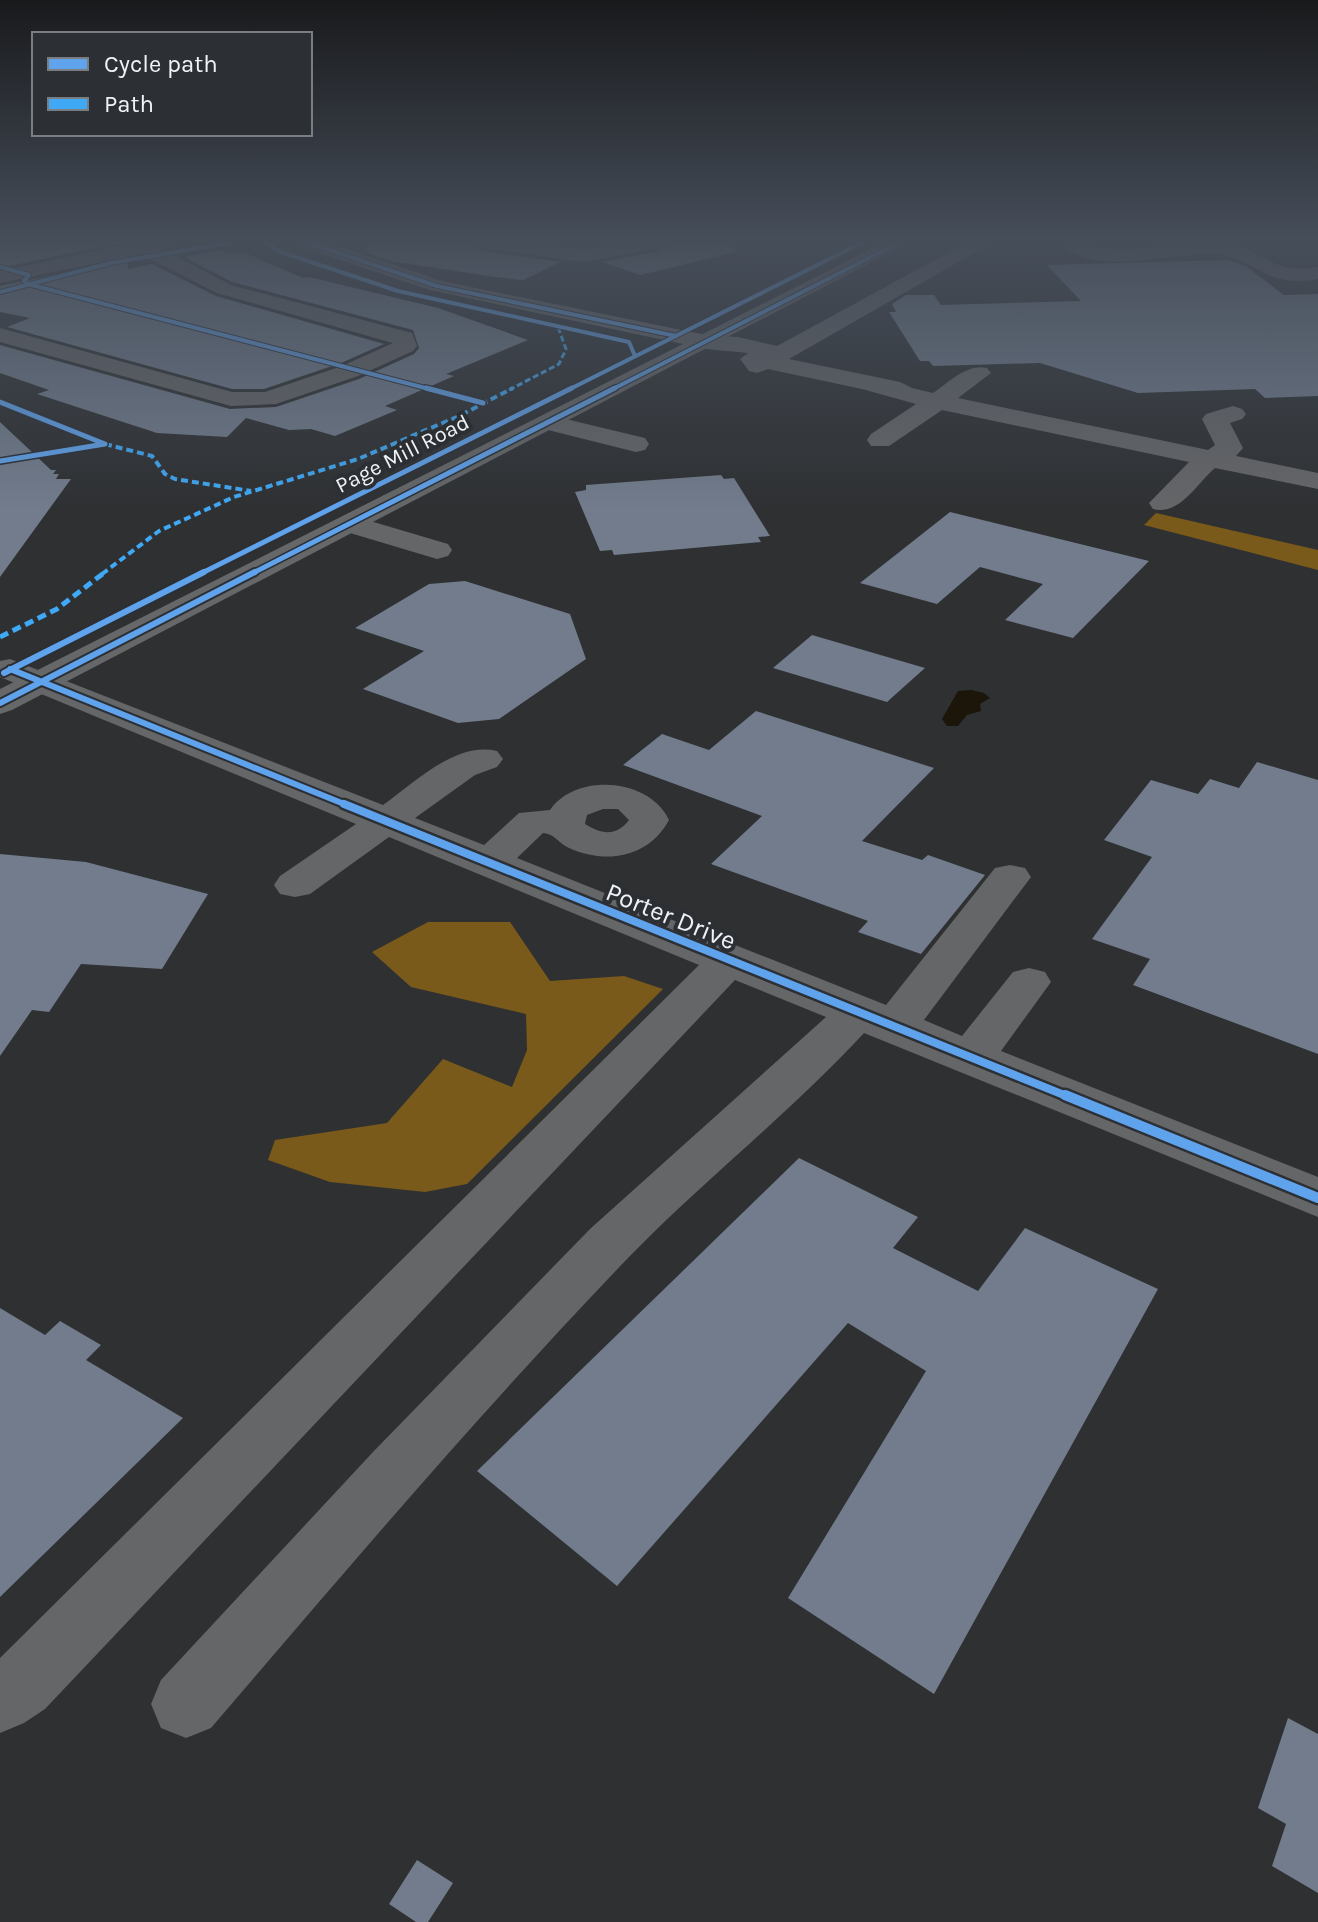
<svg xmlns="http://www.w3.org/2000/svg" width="1318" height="1922" viewBox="0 0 1318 1922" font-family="Karla,sans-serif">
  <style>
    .forest { fill: #795a1a }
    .water { fill: #1b150a }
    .building { fill: #727c8c }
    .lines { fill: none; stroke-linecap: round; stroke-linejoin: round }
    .minor { fill: #656668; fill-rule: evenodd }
    .major { fill: #656768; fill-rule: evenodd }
    .quiet-far2 { stroke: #3fa9f5; stroke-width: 3; stroke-dasharray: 6 3; stroke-linecap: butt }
    .quiet-far1 { stroke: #3fa9f5; stroke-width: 4; stroke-dasharray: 7 4; stroke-linecap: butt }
    .quiet { stroke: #3fa9f5; stroke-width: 5; stroke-dasharray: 9 5; stroke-linecap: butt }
    .cycleway-far4-casing { stroke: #2c2f34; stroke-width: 6 }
    .cycleway-far3-casing { stroke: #2c2f34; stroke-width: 8 }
    .cycleway-far2-casing { stroke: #2c2f34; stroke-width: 10 }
    .cycleway-far1-casing { stroke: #2c2f34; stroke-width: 13 }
    .cycleway-casing { stroke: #2c2f34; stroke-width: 15 }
    .cycleway-far4 { stroke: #60a3ed; stroke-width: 4 }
    .cycleway-far3 { stroke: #60a3ed; stroke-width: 5 }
    .cycleway-far2 { stroke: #60a3ed; stroke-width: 6 }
    .cycleway-far1 { stroke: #60a3ed; stroke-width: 8 }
    .cycleway { stroke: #60a3ed; stroke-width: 10 }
    .labels { text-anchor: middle; stroke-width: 8; stroke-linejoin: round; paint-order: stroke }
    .far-street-label { font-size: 22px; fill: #f0f2f5; stroke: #2c2f34 }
    .street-label { font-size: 26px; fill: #f0f2f5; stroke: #2c2f34 }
  </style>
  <rect width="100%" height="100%" fill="#2e3032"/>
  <path class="forest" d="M1156 513 1318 550V570L1144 525Z
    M428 922H510L550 981 624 976 663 989 467 1184 425 1192 330 1182 268 1160 275 1140 387 1123 443 1059 512 1087 527 1050 526 1014 411 987 372 952Z"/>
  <path class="water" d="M971 690 984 693 990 698 980 704 981 711 967 715 958 726H947L942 719 958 691Z"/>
  <path class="building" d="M0 242H123L0 268Z
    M368 242H470L483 251 560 262 523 280 495 277 391 261 367 253Z
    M671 242H734L736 252 640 275 602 262 659 251Z
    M221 250 230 254 243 252 303 278 309 277 438 308 528 340 446 374 454 376 385 406 397 410 335 436 311 429 289 430 246 418 227 437 157 433 37 394 49 390 0 373V345L230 409 276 407 359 379 414 354 419 348 413 330 232 282 184 257Z
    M127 260 128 269 152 264 216 296 384 344 341 363 264 389H232L7 327 30 318 0 312V286Z
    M1229 260 1247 267 1284 295 1318 294V396L1265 398 1255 389 1138 393 1040 363 933 366 929 361H920L889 312H896L892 304 906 295H934L941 305 1081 301 1047 265Z
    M0 422 51 470H56L53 474H59L56 479H71L0 577Z
    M721 475 724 479 734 478 770 536 758 537 761 542 614 555 612 550 600 551 575 492 586 490V485Z
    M950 512 1149 561 1073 638 1005 620 1043 584 980 567 937 604 860 583Z
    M465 581 570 614 586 659 499 719 458 723 363 689 424 651 355 628 429 584Z
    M812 635 925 668 887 702 773 668Z
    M756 711 934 768 862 841 922 860 928 855 985 875 921 954 858 932 868 921 711 864 762 816 623 765 662 734 709 750Z
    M1257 762 1318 780V1054L1133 985 1150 959 1092 939 1152 857 1104 840 1151 780 1198 794 1210 779 1239 788Z
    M0 854 86 862 208 894 162 969 81 964 49 1012 32 1010 0 1056Z
    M799 1158 918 1217 893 1248 978 1291 1025 1228 1158 1289 934 1694 788 1598 926 1371 848 1323 617 1586 477 1471Z
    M0 1308 45 1335 60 1321 101 1345 86 1360 183 1418 0 1597Z
    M1288 1718 1318 1734V1893L1272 1866 1286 1824 1258 1808Z
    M417 1860 453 1883 428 1922H416L389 1904Z"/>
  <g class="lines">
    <path class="minor" d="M138 242H180L177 246 162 249 231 285 412 333 417 346 413 351 358 376 276 404 231 406 0 342V328L232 392H265L342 366 393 343 217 293 140 254 0 283V271Z
      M295 242H325L442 281 706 335 738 337 777 346 968 242H993L789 359 900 382 912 388 933 393C949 382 968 363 987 368L991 373 958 398 1208 450 1215 445 1202 419 1206 414 1233 406 1242 409 1246 414 1242 419 1230 423 1243 448 1236 456 1318 473V489L1215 468C1197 483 1180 516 1153 509L1149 503 1189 462 942 410 889 446H871L867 440 871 434 916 404 862 389 768 369 757 373 749 371 740 359 748 353 706 349 430 290 298 246Z
      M473 242H526L583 250 625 242H668L658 248 583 262 483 248Z
      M1060 242C1082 242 1099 249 1121 249 1155 249 1191 238 1225 243 1266 250 1270 275 1318 267V279C1262 289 1254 255 1212 254 1170 253 1091 278 1060 242Z
      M549 415 645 438 649 444 645 450 636 452 540 428 536 423 540 418Z
      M350 515 448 544 452 550 448 556 437 559 340 530 335 524 340 518Z
      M10 659 383 805C414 783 456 741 497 751L503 759 497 767 475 775 415 818 484 845 519 813 550 810C576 772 650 778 669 820 649 857 607 865 569 848 558 843 555 834 543 833L517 858 886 1005 995 868 1010 865 1025 868 1031 877 924 1020 962 1036 1013 972 1029 968 1045 972 1051 982 1001 1051 1318 1177V1217L864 1033C790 1113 704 1180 628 1258 483 1409 347 1569 211 1728L186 1738 161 1728 151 1704 161 1680 373 1452 590 1229 826 1017 735 980 45 1709 24 1723 0 1733V1658L699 965 389 837 310 894 295 897 280 894 274 885 280 876 356 824 0 677V661ZM603 809H618L629 820C617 836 602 835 585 824L587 815Z"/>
    <path class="major" d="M885 242H910L12 710 0 714V689Z"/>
    <path class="quiet-far2" d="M509 390 559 364 566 349 558 327"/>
    <path class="quiet-far1" d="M105 444 152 456 165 474 175 479 251 491
      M102 574 159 531 234 497 358 459 459 416 513 388"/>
    <path class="quiet" d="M0 637 57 609 105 572"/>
    <g class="cycleway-far4-casing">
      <path id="cycleway-far4" d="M264 242 281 252 398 291 629 342 635 356
        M305 242 437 286 676 336
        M0 267 29 275 24 281 28 284 433 390
        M0 292 111 263 234 242
        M568 390 863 242
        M611 390 900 242"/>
    </g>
    <g class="cycleway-far3-casing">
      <path id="cycleway-far3" d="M426 388 483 403
        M0 402 105 444 0 461
        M200 574 572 388
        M251 574 615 388"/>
    </g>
    <g class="cycleway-far2-casing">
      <path id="cycleway-far2" d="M10 669 349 806
        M4 673 204 572
        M0 703 255 572"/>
    </g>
    <g class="cycleway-far1-casing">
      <path id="cycleway-far1" d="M344 804 1069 1097"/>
    </g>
    <g class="cycleway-casing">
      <path id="cycleway" d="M1065 1095 1318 1198"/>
    </g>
    <use href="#cycleway-far4" class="cycleway-far4"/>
    <use href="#cycleway-far3" class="cycleway-far3"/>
    <use href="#cycleway-far2" class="cycleway-far2"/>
    <use href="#cycleway-far1" class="cycleway-far1"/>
    <use href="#cycleway" class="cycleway"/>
  </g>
  <linearGradient id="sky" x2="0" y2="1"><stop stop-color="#191a1c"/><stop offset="0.47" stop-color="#464e5a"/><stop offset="1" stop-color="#464e5a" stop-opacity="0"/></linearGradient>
  <rect width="1318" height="511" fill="url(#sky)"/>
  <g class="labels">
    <g class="far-street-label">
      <text transform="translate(402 453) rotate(-27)" y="8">Page Mill Road</text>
    </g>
    <g class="street-label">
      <text transform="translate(671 916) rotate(22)" y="9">Porter Drive</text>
    </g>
  </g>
  <rect x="32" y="32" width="280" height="104" fill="#2c2f34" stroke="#7a7d81" stroke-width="2"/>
  <rect x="48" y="58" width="40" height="12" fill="#60a3ed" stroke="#7a7d81" stroke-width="2"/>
  <text x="104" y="72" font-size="24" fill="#f0f2f5">Cycle path</text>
  <rect x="48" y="98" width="40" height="12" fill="#3fa9f5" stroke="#7a7d81" stroke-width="2"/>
  <text x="104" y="112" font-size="24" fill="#f0f2f5">Path</text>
</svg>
